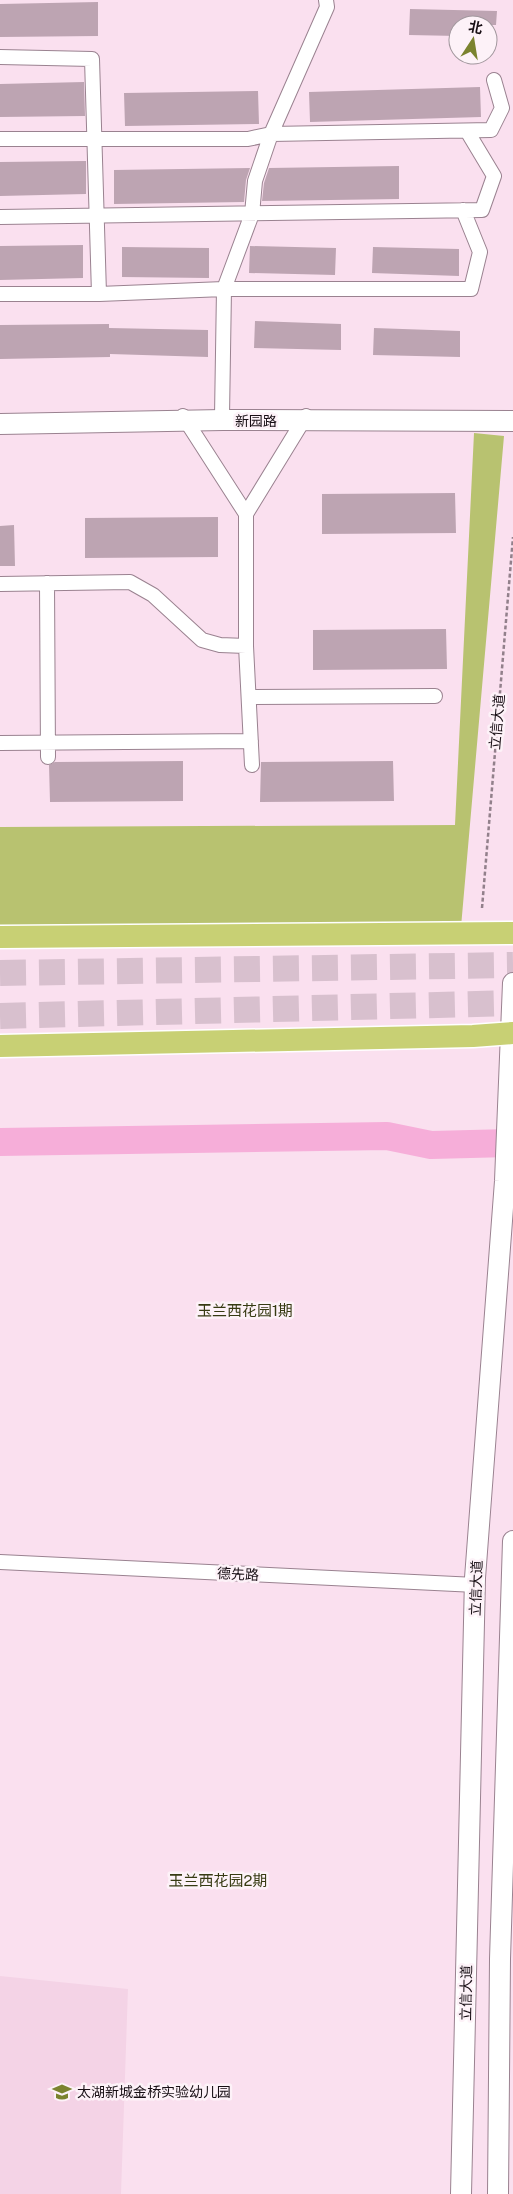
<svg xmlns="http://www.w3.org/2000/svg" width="513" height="2194" viewBox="0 0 513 2194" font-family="'Public Sans','Noto Sans SC',sans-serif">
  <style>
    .built { fill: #f4d3e6 }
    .green { fill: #b8c270 }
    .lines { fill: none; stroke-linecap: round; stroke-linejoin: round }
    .river { stroke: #f6aed9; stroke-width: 28 }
    .building { fill: #bda4b2 }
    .highway-tunnel { stroke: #d8c0ce; stroke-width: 26; stroke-dasharray: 26 13; stroke-linecap: butt }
    .street-casing { stroke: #9a8290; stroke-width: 16 }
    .secondary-casing { stroke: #9a8290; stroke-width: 22 }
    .primary-casing { stroke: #fff; stroke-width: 25 }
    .path { stroke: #92808b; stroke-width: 2.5; stroke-dasharray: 4 2.5; stroke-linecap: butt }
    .street { stroke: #fff; stroke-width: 14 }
    .secondary { stroke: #fff; stroke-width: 20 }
    .primary { stroke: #c8d074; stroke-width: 22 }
    .labels { text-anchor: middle; stroke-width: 5; stroke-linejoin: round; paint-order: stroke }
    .street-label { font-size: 14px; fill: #170e14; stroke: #fdf2f8 }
    .poi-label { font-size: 14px; fill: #170e14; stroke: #fdf2f8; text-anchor: start }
    .neighbourhood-label { font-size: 15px; fill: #373b13; stroke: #fdf2f8 }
  </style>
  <rect width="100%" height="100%" fill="#fae0ef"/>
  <path class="built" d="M0 1976 128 1989 121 2194H0Z"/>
  <path class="green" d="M474 433 504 436 461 927 0 933V827L455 825Z"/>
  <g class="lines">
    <path class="river" d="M0 1142 387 1136 431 1145 513 1143"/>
  </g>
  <path class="building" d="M98 2V36L0 37V4Z
    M410 9 497 11 496 25H458V36L409 35Z
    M84 82 85 116 0 117V84Z
    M480 87 481 117 310 122 309 92Z
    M258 91 259 124 125 126 124 93Z
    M86 161V194L0 196V162Z
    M399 166V199L262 201 264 183 269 168Z
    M250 168 246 180 244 202 114 204V170Z
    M83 245V278L0 280V246Z
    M250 246 336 248 335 275 249 273Z
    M122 247 209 248V278L122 277Z
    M373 247 459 249V276L372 273Z
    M255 321 341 324V350L254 348Z
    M109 324V328L208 330V357L110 354V357L0 359V325Z
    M374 328 460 331V357L373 355Z
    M455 493 456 533 322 534V494Z
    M218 517V557L85 558V518Z
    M14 525 15 566H0V526Z
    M446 629 447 669 313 670V630Z
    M183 761V801L50 802 49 765 55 762Z
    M393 761 394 801 260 802 261 762Z"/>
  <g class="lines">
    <path class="highway-tunnel" d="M0 973 513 965
      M0 1016 513 1003"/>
    <g class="street-casing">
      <path id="street" d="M0 57 92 59 99 294
        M0 139H248L271 134 491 130 502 108 494 80
        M0 217 482 210 494 176 467 131
        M0 294H99L224 289H471L480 252 463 210
        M183 416 246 514
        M222 416 224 289 252 214 255 181 271 134 327 7 326 0
        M47 583 48 757
        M0 584 130 582 153 595 202 640 220 645 246 646
        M249 697 435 696
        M0 743 251 741
        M252 765 246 646V514L306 416
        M0 1562 476 1585"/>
    </g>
    <g class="secondary-casing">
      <path id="secondary" d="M0 424 223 420 513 421
        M461 2194 475 1578 505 1181 513 983
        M498 2194 500 1959 513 1541"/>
    </g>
    <g class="primary-casing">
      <path id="primary" d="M0 937 513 933
        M0 1046 473 1036 513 1033"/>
    </g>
    <path class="path" d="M482 908 513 537"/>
    <use href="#street" class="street"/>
    <use href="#secondary" class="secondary"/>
    <use href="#primary" class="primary"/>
  </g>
  <defs>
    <g id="school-bare" transform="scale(1.5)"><path d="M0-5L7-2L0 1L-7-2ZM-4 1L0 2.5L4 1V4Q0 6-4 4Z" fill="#7b832f" stroke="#fdf2f8" stroke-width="2.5" paint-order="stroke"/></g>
  </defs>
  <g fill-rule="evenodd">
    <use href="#school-bare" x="62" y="2092"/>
  </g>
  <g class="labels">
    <g class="street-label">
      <text x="256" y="426">新园路</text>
      <text transform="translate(497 722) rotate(-85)" y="5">立信大道</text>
      <text transform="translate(238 1574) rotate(3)" y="5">德先路</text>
      <text transform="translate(476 1588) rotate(-88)" y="5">立信大道</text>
      <text transform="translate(466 1993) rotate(-89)" y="5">立信大道</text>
    </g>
    <g class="poi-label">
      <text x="77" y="2097">太湖新城金桥实验幼儿园</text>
    </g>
    <g class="neighbourhood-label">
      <text x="245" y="1316">玉兰西花园1期</text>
      <text x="218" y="1886">玉兰西花园2期</text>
    </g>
  </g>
  <g transform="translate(473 40) rotate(12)"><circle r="24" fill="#fdf2f8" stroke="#a1979d"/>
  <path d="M0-4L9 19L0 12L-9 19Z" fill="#7b832f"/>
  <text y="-8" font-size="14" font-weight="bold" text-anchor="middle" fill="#170e14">北</text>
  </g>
</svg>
